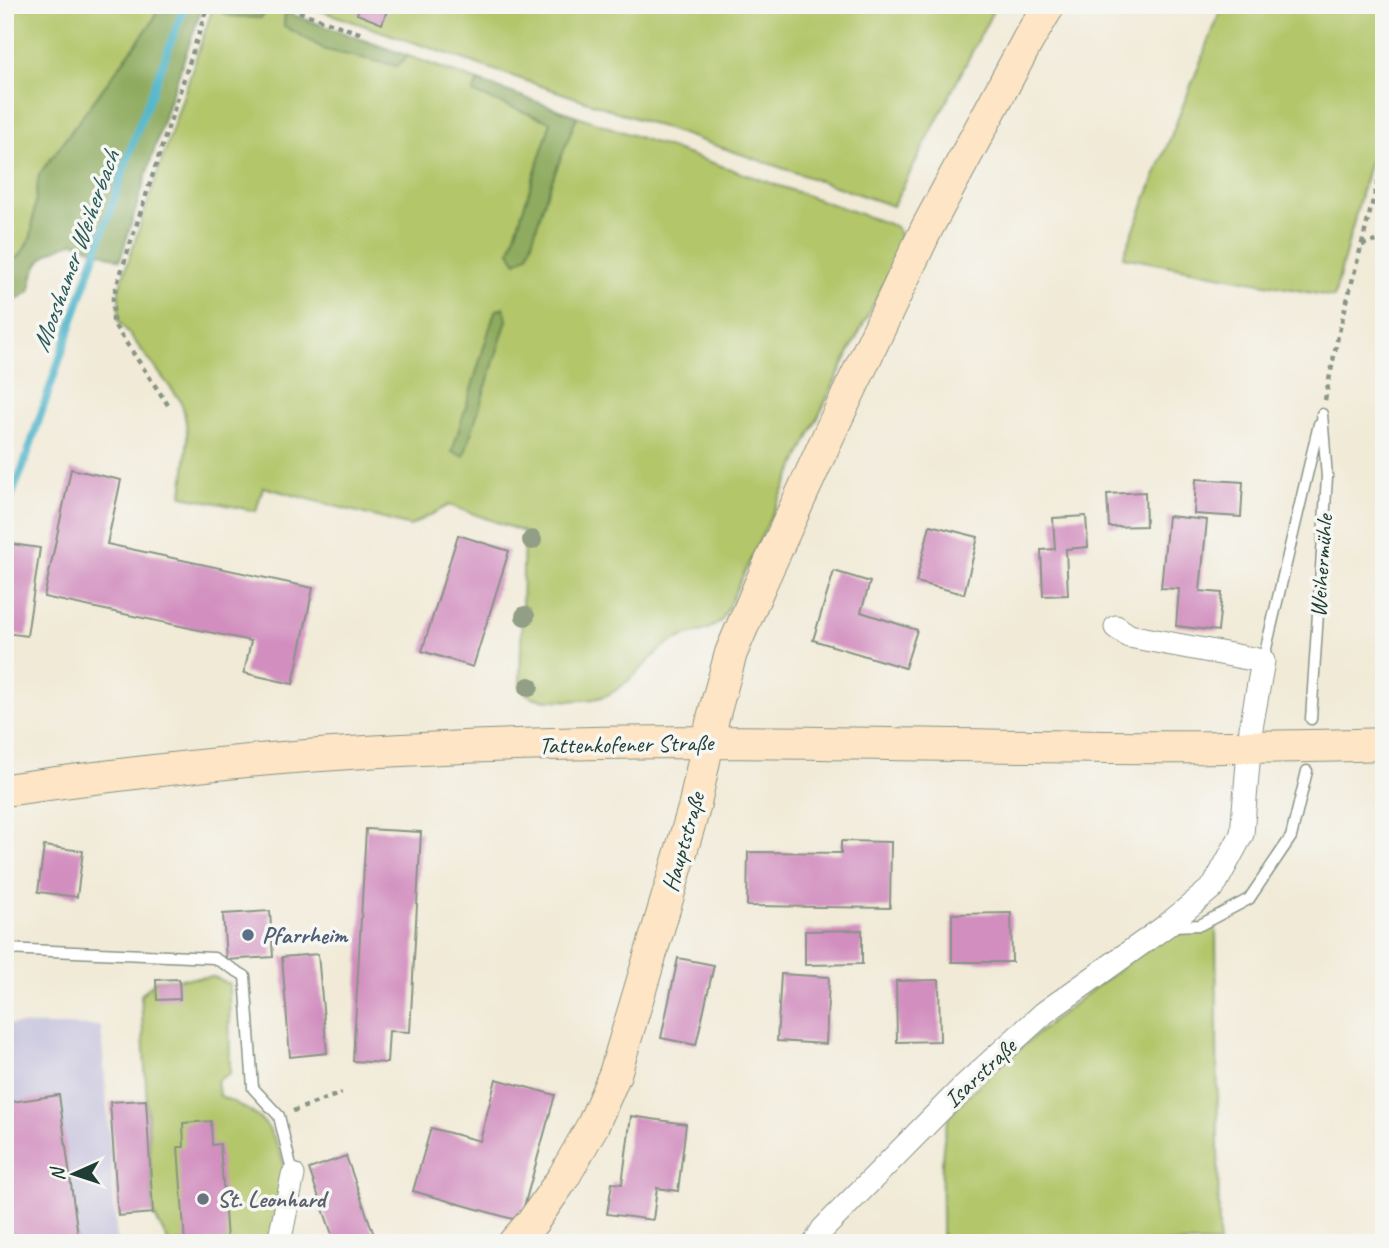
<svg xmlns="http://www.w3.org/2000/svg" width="1389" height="1248" viewBox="0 0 1389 1248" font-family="Caveat,sans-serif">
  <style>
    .industrial { fill: #c3c0db }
    .green { fill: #b3c66a; stroke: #69824f; stroke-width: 2; fill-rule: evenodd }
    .forest { fill: #8eab5e; stroke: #567449; stroke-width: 2 }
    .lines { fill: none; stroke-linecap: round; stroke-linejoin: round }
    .stream { stroke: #4bb4c9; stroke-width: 8 }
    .building { fill: #d28ebf }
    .lane-casing { stroke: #889486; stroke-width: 13 }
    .street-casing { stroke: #889486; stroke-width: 25 }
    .secondary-casing { stroke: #889486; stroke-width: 34 }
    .path { stroke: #889486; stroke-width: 4.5; stroke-dasharray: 5 5; stroke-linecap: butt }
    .lane { stroke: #fff; stroke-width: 10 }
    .street { stroke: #fff; stroke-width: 23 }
    .secondary { stroke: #fde5c5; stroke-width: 32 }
    .tree { fill: #929e85 }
    .service-dot { fill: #5c6f8a; stroke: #f6f6f2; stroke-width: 2.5 }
    .worship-dot { fill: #6b7280; stroke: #f6f6f2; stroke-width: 2.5 }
    .labels { text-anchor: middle; stroke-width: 7; stroke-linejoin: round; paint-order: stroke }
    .street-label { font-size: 24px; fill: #1f3d34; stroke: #f6f6f2 }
    .service-label { font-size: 24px; font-weight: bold; fill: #4e5e75; stroke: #f6f6f2; text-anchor: start }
    .worship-label { font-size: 24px; font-weight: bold; fill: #5b616d; stroke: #f6f6f2; text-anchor: start }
    .water-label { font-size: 26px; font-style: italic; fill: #2a5b59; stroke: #f6f6f2 }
  </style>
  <rect width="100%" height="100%" fill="#f6f6f2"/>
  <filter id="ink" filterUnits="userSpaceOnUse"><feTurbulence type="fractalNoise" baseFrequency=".0143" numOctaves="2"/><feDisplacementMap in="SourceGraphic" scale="14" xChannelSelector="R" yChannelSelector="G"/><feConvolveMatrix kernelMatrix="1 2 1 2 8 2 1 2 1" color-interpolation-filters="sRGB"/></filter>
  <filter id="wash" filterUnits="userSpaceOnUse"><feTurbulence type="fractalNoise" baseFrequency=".00686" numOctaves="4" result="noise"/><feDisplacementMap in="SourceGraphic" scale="28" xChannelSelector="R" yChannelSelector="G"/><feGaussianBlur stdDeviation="1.57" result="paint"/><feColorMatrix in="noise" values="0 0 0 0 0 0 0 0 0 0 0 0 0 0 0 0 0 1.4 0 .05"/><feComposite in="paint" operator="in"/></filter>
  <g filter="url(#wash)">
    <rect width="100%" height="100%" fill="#f1ead7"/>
    <path class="industrial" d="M5 1024 101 1026 117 1243H5Z"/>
    <path class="green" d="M5 5H159L153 21 39 175 31 237 20 256 5 263Z
      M304 5H996L893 206Z
      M1223 5H1384V107L1334 297 1123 257Z
      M269 6 285 12 284 26 396 66 408 56 478 81 474 93 551 122 510 251 528 255 546 196 577 116 895 226C903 235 901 247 897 258L848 354 722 620C707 634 690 632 673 641 663 645 655 655 648 662 610 699 605 702 552 700 538 699 527 699 520 686L524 532 449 505 410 526 263 487 256 511 182 496C185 465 193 430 180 400L119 321V289L213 7 229 16 261 18ZM507 320 464 455 453 452H452Z
      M1216 925 1219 1243H942C943 1208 938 1152 948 1120 958 1092 1132 955 1164 939 1179 932 1200 930 1216 925Z
      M214 977 229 984 230 1073 217 1081 219 1095C232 1102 248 1108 259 1118 273 1129 284 1157 285 1174L273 1243H169L153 1213 141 995 156 980Z"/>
    <path class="forest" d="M159 5H203L170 99 120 260 74 242C45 253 34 258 30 291L18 299 5 292V263L20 256 31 237 39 175 153 21Z
      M213 5H266L269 6 261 18 229 16 213 7Z
      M285 12 408 56 397 66 326 50 284 26Z
      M478 81 577 116 546 196 528 255 516 262 510 251 551 122 473 93Z
      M504 307 507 320 464 456 452 452 495 311Z"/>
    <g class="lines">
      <path class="stream" d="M5 511 23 467 137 131 185 5"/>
    </g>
    <g id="blocks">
      <path class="building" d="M360 5H389L382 24 357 14Z
        M5 352H11L7 415H5Z
        M71 469 121 480 107 544 313 588 293 684 244 673 251 641 44 597Z
        M1196 479 1243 482 1241 517 1194 514Z
        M1145 492 1146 526 1109 527 1107 494Z
        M1086 516 1088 547 1066 549 1068 595 1043 596 1041 550 1055 549 1053 518Z
        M1168 516 1207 520 1200 591 1222 593 1218 631 1176 626 1179 589 1161 588Z
        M930 525 978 537 964 594 916 582Z
        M458 535 509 551 473 667 422 651Z
        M5 543 40 548 27 636 5 633Z
        M834 571 870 582 861 612 917 630 905 668 813 640Z
        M366 829 421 832 410 1032 389 1031 387 1063 353 1061Z
        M841 841 891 842 890 908 747 906 748 852 841 853Z
        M44 846 83 851 77 897 38 892Z
        M270 911 273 957 226 960 223 914Z
        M1011 913 1012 962H952V914Z
        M862 930V964L805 965V931Z
        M318 954 327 1053 290 1057 282 957Z
        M678 958 714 965 696 1045 661 1038Z
        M781 974 829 977 826 1044 777 1041Z
        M179 979 180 999 157 1000 156 980Z
        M939 980 940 1041 897 1042 896 981Z
        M496 1079 555 1095 520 1221 413 1191 431 1128 480 1141Z
        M59 1095 79 1243H5V1103Z
        M146 1100 153 1213 118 1216 110 1102Z
        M631 1116 686 1124 678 1191 657 1188 653 1220 607 1214 612 1183 622 1184Z
        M211 1121 212 1145 220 1144 227 1240 185 1243 178 1147H184L183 1123Z
        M346 1156 374 1235 353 1243H335L309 1169Z"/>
    </g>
  </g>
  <g filter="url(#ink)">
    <use href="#blocks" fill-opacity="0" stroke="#889486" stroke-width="2"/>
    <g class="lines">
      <g class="lane-casing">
        <path id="lane" d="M1263 661 1319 424
          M1311 719 1327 477 1322 414
          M1172 926 1200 925 1249 899 1291 837 1307 771
          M5 949 214 958 245 976 253 1088 279 1116 293 1175"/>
      </g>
      <g class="street-casing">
        <path id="street" d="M279 1243 293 1175
          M815 1243 823 1229 965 1085 1044 1013 1166 926 1214 886 1242 834 1251 728 1263 661 1129 636 1116 627"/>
      </g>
      <g class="secondary-casing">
        <path id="secondary" d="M5 790C120 774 235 760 350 753 470 745 591 742 711 742 935 743 1159 752 1384 744
          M514 1243 534 1220 563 1178 593 1125 615 1074 694 808 713 718 731 653 760 585 831 430 927 228 1028 40 1049 5"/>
      </g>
      <path class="path" d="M280 5 362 34
        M1362 245 1384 239
        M1325 400 1338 336 1384 158
        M168 405 113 323V297L208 5
        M293 1111 342 1093"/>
      <use href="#lane" class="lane"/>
      <use href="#street" class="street"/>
      <use href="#secondary" class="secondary"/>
    </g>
    <g class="tree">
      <circle cx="532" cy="540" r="10"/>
      <circle cx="525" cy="616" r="10"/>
      <circle cx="529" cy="687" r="10"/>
    </g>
  </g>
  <circle class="service-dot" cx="248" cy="935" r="7"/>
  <circle class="worship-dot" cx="203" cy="1199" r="7"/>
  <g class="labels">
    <g class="street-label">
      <text transform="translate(1321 566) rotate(-86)" y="8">Weihermühle</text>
      <text transform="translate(626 744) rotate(-1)" y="8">Tattenkofener Straße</text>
      <text transform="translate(683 842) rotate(-74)" y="8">Hauptstraße</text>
      <text transform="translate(980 1073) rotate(-43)" y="8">Isarstraße</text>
    </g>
    <g class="service-label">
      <text x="262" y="943">Pfarrheim</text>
    </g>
    <g class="worship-label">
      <text x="217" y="1207">St. Leonhard</text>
    </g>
    <g class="water-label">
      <text transform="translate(75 251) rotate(-70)" y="9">Mooshamer Weiherbach</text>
    </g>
  </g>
  <rect width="1389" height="1248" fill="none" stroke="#f6f6f2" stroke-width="28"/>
  <g transform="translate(74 1174) rotate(267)" stroke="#f6f6f2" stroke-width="5" paint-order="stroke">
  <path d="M0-5L12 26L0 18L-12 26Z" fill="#1f3d34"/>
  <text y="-10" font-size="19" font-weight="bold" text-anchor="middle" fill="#1f3d34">N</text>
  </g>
</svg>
